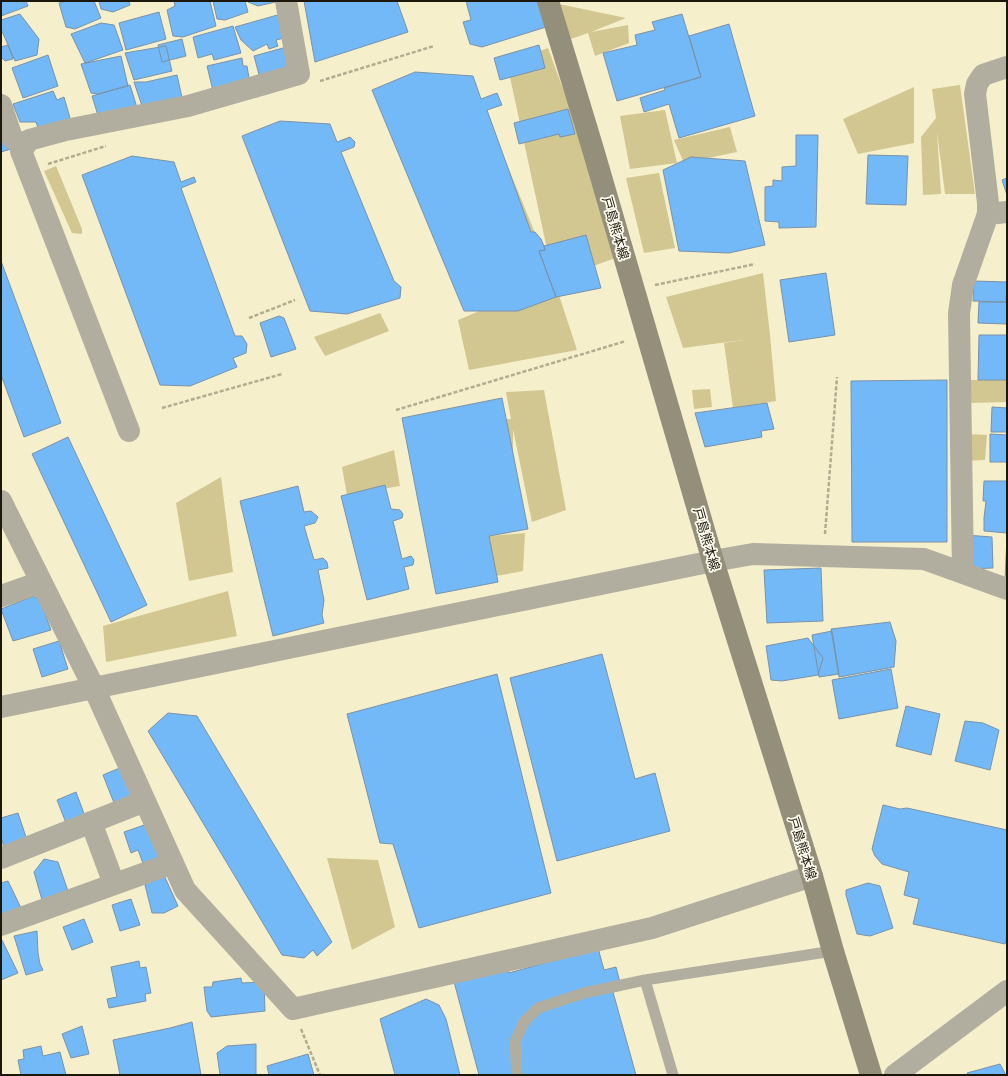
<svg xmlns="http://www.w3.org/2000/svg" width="1008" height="1076" viewBox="0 0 1008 1076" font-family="'Source Serif 4','Noto Sans JP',serif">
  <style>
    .green { fill: #d2c691 }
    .building { fill: #74b9f7; stroke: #7992aa }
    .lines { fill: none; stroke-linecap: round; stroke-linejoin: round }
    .path { stroke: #b2ac90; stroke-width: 2.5; stroke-dasharray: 4 2; stroke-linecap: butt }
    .service { stroke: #b1aea0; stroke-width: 11 }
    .minor { stroke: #b1aea0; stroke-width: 22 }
    .tertiary { stroke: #b1aea0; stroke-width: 22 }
    .secondary { stroke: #948f7a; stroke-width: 22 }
    .labels { text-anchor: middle; stroke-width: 3.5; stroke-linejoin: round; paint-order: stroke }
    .street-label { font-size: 13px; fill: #1b180b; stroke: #fefcee }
  </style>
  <rect width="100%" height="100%" fill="#f6efcc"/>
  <path class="green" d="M559 4 626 18 591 32 628 25 629 43 595 56 588 33 568 40Z
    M548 48 624 255 554 280 577 350 469 370 458 320 518 295 472 79 553 277 507 63Z
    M960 85 975 194H945L937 132 941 194 923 195 921 137 936 118 932 89Z
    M914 87V143L858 154 843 119Z
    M665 110 677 163 630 169 620 116Z
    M730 127 737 152 684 163 674 140Z
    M56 166 82 229V234L72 233 44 171Z
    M659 173 675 248 644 253 626 178Z
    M763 273 770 335 776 401 733 408 724 343 750 339 683 348 666 297Z
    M380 313 389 331 325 356 314 337Z
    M970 380H1007V402L969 403Z
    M710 389 712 407 694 409 692 390Z
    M544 390 566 510 532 522 513 429V513L425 424 511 419 506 392Z
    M966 434 987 435 985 460 966 461Z
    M394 450 400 486 347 495 342 467Z
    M221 477 233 572 189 581 176 503Z
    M525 533 523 571 496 576 489 536Z
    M228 591 237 636 106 662 103 626Z
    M327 858 378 860 395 927 352 950Z"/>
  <path class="building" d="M1 1H26L28 6 1 16Z
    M67 1H94L101 18 75 29 66 27 59 3Z
    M99 1H129L130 5 113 12 101 9Z
    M174 1H210L216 26 183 37 173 36 167 10 175 6Z
    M213 1H245L248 12 225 20 217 19Z
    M248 1H280L258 6 248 2Z
    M304 1H397L408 32 315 62Z
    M466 1H540L546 27 482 47 470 44 463 22 471 20Z
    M159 12 166 39 126 50 119 23Z
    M20 14 39 39 37 55 15 61 1 29V20Z
    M281 14 288 37 276 40 278 46 269 49 267 44 253 51 241 40 235 27Z
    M682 14 701 77 617 101 603 53 637 45 635 35 655 30 652 22Z
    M101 23 114 25 123 50 85 63 71 34Z
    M729 24 755 116 679 138 669 104 644 112 640 98 665 90 664 88 701 77 689 36Z
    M233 26 241 53 214 60 212 54 198 58 193 37Z
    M182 39 186 56 162 62 158 45Z
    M8 45 13 59 5 61 1 57V47Z
    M539 45 545 68 500 80 494 58Z
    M166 46 172 71 134 80 125 53Z
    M290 46 297 72 261 82 254 56Z
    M48 55 58 86 23 98 12 68Z
    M121 56 128 86 98 94 91 93 81 64Z
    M242 58 243 66H247L250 84 214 95 207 66Z
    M415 72 473 76 481 99 497 93 502 105 487 110 531 232H535L541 239 544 246 545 250 539 251 556 297 518 311H464L372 90Z
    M177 75 183 102 143 109 134 82H146Z
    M130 85 139 114 100 122 92 96Z
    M53 91 57 100 64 97 72 125 40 133 36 122H20L13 104Z
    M568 109 575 134 560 137 559 134 519 144 514 123Z
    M280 121 330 124 337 142 350 137 355 142 354 147 341 152 394 281 401 287 400 298 347 314 310 311 242 136Z
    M1 122 11 149 1 152Z
    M796 135H818L816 227 779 228V222L765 221V187L773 186V180L782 181V167L796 166Z
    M868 155 908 156 906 205 866 204Z
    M132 156 174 162 181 182 194 177 196 182 181 188 235 336H242L247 344 246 353 233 358 237 367 190 386 160 385 82 175Z
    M691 157 745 161 765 245 729 253 679 251 663 170Z
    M1007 178V195L1002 180Z
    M586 235 601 288 556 297 539 251 545 250 544 246Z
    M1 261 61 423 24 437 1 375Z
    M826 273 835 335 789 342 780 280Z
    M974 281 1007 282 1006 302 973 301Z
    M979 302H1007V324L978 323Z
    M279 316 284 318 296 349 271 357 260 323Z
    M979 335H1007V380H978Z
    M947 380V542H852L851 381Z
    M502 398 528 529 489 536 498 582 436 594 402 418Z
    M767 403 774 429 761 431 762 437 705 447 695 413Z
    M992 407 1007 408V432H991Z
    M990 434 1007 435V462H990Z
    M68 437 147 605 111 622 32 454Z
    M984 481H1007V533L984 531V518L986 501H983Z
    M385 485 391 509 400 510 403 514 402 518 393 521 402 559 411 556 414 560 413 565 404 567 409 589 367 600 341 496Z
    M298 486 304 512 311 511 318 517 315 523 304 526 314 560 323 558 327 562 328 568 318 570 324 600 322 615 324 623 273 636 240 501Z
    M965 535 992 537 993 568 965 569Z
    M1007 537V581L1005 580Z
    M821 568 823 621 767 623 764 570Z
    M34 596 40 600 51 630 13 641 1 609Z
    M890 622 896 641 894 667 839 677 831 629Z
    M832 631 839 674 819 677 812 635Z
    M808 638 823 658 818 675 782 681 771 680 766 646Z
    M59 641 68 669 42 677 33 649Z
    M602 654 635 779 655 773 670 831 557 861 510 678Z
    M891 669 898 708 839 719 832 680Z
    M497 674 551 893 419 928 393 844 380 843 347 714Z
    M906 706 940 714 931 755 896 746Z
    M168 713 197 716 332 942 317 956 313 950 304 958 282 955 148 731Z
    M965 721 983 723 999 730 990 770 955 761Z
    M122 767 134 795 114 803 103 775Z
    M76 792 85 816 66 823 57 800Z
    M883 805 900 809 907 808 1007 830V936L1005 944 913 924 919 899 904 895 909 872 882 864 875 856 872 849Z
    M18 813 27 840 4 847 1 837V818Z
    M156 821 168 858 144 866 138 850 131 853 124 832Z
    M44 859 58 862 69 894 42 900 34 872Z
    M163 873 178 906 164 913H152L145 885Z
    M8 881 23 912 1 918V883Z
    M868 883 880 886 893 928 870 936 857 934 846 895V890Z
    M131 899 140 925 120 931 112 905Z
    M84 919 93 942 72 950 63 927Z
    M37 931 38 953 40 964 43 970 26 975 14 936Z
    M2 940 18 973 1 980V941Z
    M598 948 604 970 616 967 622 990 613 992 636 1075H479L453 978 506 963 509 973Z
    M139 961 140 968 146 967 151 993 145 994 146 1001 109 1008 107 999 117 997 111 967Z
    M241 978 242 983 264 982 265 1011 211 1017 207 1011 204 987H212L213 982Z
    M426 999 439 1005 446 1019 460 1075H395L380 1019Z
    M192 1022 201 1075H120L113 1040 170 1028Z
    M82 1026 89 1054 71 1058 62 1034Z
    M256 1044V1075H220L217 1053 227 1046Z
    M41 1046 43 1056 60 1052 66 1075H21L18 1060 24 1059 23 1050Z
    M308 1054 314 1075H269L267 1066Z
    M1000 1064 1006 1075H968L967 1073Z"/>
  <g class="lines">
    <path class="path" d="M320 81 434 46
      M48 164 106 146
      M655 285 755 264
      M249 318 295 300
      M162 408 282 374
      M396 410 626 341
      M825 534 837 377
      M301 1029 320 1075"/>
    <path class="service" d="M645 980 833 951
      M517 1075 515 1042 524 1022 538 1008 584 993 645 980 673 1075"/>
    <path class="minor" d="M1 105 12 138 25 146
      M988 214 1007 212
      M129 431 21 151 29 140 66 130 188 106 299 74 286 1
      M1 501 94 688 185 890 293 1009 652 928 812 876
      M713 561 753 554 924 559 1007 589
      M963 573 959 313 963 285 988 214V203L975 94 977 84 983 75 1007 67
      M1 596 41 582
      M91 822 114 884
      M1 858 145 801
      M1 925 173 863
      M895 1075 1007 991"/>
    <path class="tertiary" d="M1 707 713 561"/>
    <path class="secondary" d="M548 1 592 146 713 561 812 876 833 951 871 1075"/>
  </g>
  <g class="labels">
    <g class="street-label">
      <text transform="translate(616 228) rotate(74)" y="5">戸島熊本線</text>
      <text transform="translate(707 539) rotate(74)" y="5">戸島熊本線</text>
      <text transform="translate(803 848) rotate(73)" y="5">戸島熊本線</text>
    </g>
  </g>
  <rect width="1008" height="1076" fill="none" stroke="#1b180b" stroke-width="4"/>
</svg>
